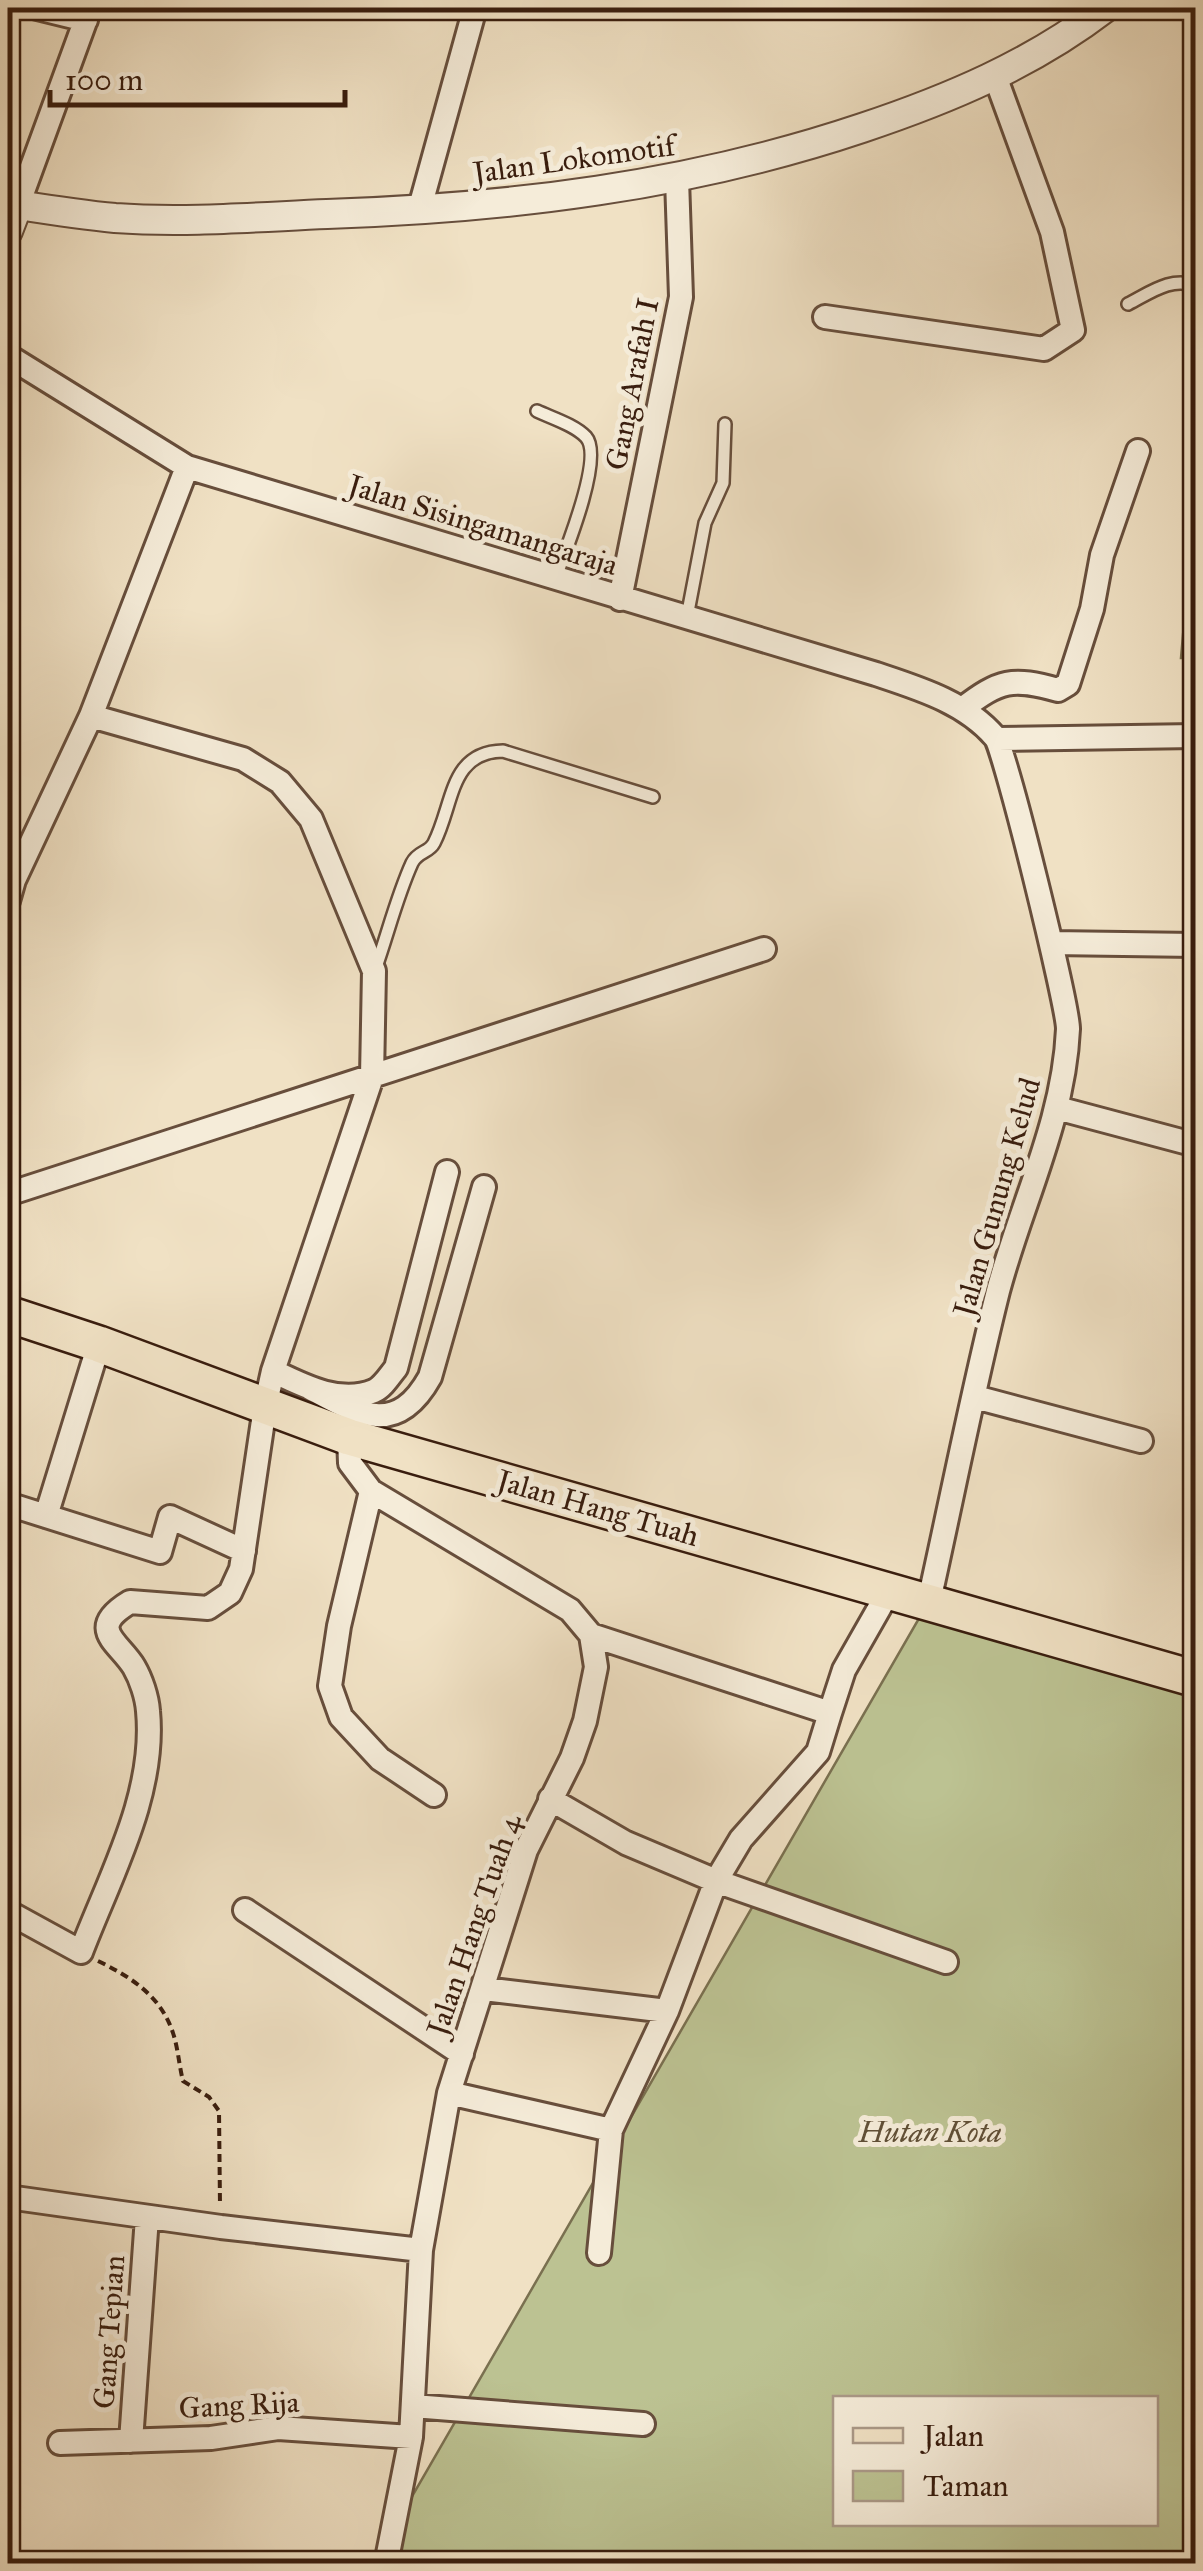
<svg xmlns="http://www.w3.org/2000/svg" width="1203" height="2571" viewBox="0 0 1203 2571" font-family="'IM FELL Great Primer',serif">
  <style>
    .green { fill: #bcc292; stroke: #7a7050; stroke-width: 2.5; fill-rule: evenodd }
    .lines { fill: none; stroke-linecap: round; stroke-linejoin: round }
    .service-casing { stroke: #674e3c; stroke-width: 16 }
    .minor-casing { stroke: #674e3c; stroke-width: 28 }
    .tertiary-casing { stroke: #674e3c; stroke-width: 32 }
    .primary-casing { stroke: #391d0e; stroke-width: 40 }
    .path { stroke: #391d0e; stroke-width: 4; stroke-dasharray: 8 5; stroke-linecap: butt }
    .service { stroke: #f5ecd9; stroke-width: 11 }
    .minor { stroke: #f5ecd9; stroke-width: 22 }
    .tertiary { stroke: #f5ecd9; stroke-width: 28 }
    .primary { stroke: #f0e1c4; stroke-width: 35 }
    .labels { text-anchor: middle; stroke-width: 10; stroke-linejoin: round; paint-order: stroke }
    .street-label { font-size: 30px; fill: #391d0e; stroke: #f5ecd9 }
    .park-label { font-size: 30px; font-style: italic; fill: #604f36; stroke: #f5ecd9 }
  </style>
  <rect width="100%" height="100%" fill="#f0e1c4"/>
  <filter id="stains"><feTurbulence type="fractalNoise" baseFrequency=".002" numOctaves="4"/><feColorMatrix values="0 0 0 0 .2 0 0 0 0 .09 0 0 0 0 .02 0 0 0 .5 -.17"/></filter>
  <radialGradient id="worn" r=".72"><stop offset=".6" stop-color="#630" stop-opacity="0"/><stop offset="1" stop-color="#630" stop-opacity=".3"/></radialGradient>
  <path class="green" d="M1195 497V658H1181Z
    M929 1601 1195 1684V2563L373 2564ZM836 2398H1156V2524H836Z"/>
  <g class="lines">
    <g class="service-casing">
      <path id="service" d="M1128 304C1150 293 1171 276 1196 286
        M537 411C552 418 575 425 586 437 604 457 565 553 555 579
        M687 617 705 523 723 483 725 424
        M376 967C388 933 397 896 412 863 418 851 429 853 434 843 454 804 449 752 503 751L653 797"/>
    </g>
    <g class="minor-casing">
      <path id="minor" d="M37 8 86 20
        M18 205 90 8
        M419 211 475 8
        M825 317 1044 349 1073 330 1052 232 995 76
        M8 356 187 467 876 674C918 688 965 702 995 737 1005 748 1068 1006 1068 1029 1064 1121 1021 1204 998 1291 972 1394 952 1498 929 1601
        M620 599 681 297 677 179
        M962 709C1000 680 1012 677 1058 690L1068 684 1092 609 1102 555 1138 451
        M998 739 1196 736
        M8 901 14 880 91 716 187 467
        M1051 943 1196 945
        M1057 1108 1196 1145
        M8 1194 764 949
        M273 1371C304 1386 340 1405 374 1391 383 1387 390 1375 396 1368L447 1172
        M310 1388C359 1414 396 1438 430 1377L484 1187
        M975 1397 1141 1441
        M349 1437 350 1463 371 1491 570 1610 591 1635 596 1667 585 1721 572 1758 526 1850 449 2093 421 2250 411 2437 386 2564
        M371 1491 339 1626 330 1686 341 1717 380 1759 434 1795
        M8 1504 160 1552 170 1517 244 1551
        M46 1516 99 1344
        M591 1635 830 1713 844 1670 889 1591
        M550 1799 626 1843 716 1881 946 1962
        M245 1910 462 2054
        M8 1912 81 1952C110 1876 156 1794 148 1711 147 1697 141 1679 134 1667 119 1642 85 1629 130 1602L208 1608 230 1593 241 1569 265 1407 273 1371 372 1077 374 971 311 819 280 782 243 759 91 716
        M484 1989 667 2011
        M449 2093 611 2130
        M8 2197 221 2227 421 2250
        M599 2253 611 2130 667 2011 716 1881 741 1839 818 1752 830 1713
        M413 2406 643 2424
        M131 2441 147 2217
        M60 2443 211 2438 278 2428 411 2437"/>
    </g>
    <g class="tertiary-casing">
      <path id="tertiary" d="M8 231 18 205C50 210 83 215 115 218 185 223 257 217 327 214 509 208 689 186 862 128 949 99 1032 64 1105 8"/>
    </g>
    <g class="primary-casing">
      <path id="primary" d="M8 1314 99 1344 349 1437 1196 1679"/>
    </g>
    <path class="path" d="M98 1961C131 1977 161 1996 173 2033 178 2048 179 2065 183 2081L209 2097 219 2111 220 2206"/>
    <use href="#service" class="service"/>
    <use href="#minor" class="minor"/>
    <use href="#tertiary" class="tertiary"/>
    <use href="#primary" class="primary"/>
  </g>
  <g class="labels">
    <g class="street-label">
      <text transform="translate(574 159) rotate(-8)" y="10">Jalan Lokomotif</text>
      <text transform="translate(632 384) rotate(-79)" y="10">Gang Arafah I</text>
      <text transform="translate(483 525) rotate(17)" y="10">Jalan Sisingamangaraja</text>
      <text transform="translate(997 1197) rotate(-74)" y="10">Jalan Gunung Kelud</text>
      <text transform="translate(598 1508) rotate(16)" y="10">Jalan Hang Tuah</text>
      <text transform="translate(474 1925) rotate(-71)" y="10">Jalan Hang Tuah 4</text>
      <text transform="translate(109 2332) rotate(-86)" y="10">Gang Tepian</text>
      <text transform="translate(239 2405) rotate(-3)" y="10">Gang Rija</text>
    </g>
    <g class="park-label">
      <text x="930" y="2142">Hutan Kota</text>
    </g>
  </g>
  <rect width="1203" height="2571" fill="none" stroke="#f0e1c4" stroke-width="40"/>
  <rect x="10" y="10" width="1183" height="2551" fill="none" stroke="#391d0e" stroke-width="5"/>
  <rect x="20" y="20" width="1163" height="2531" fill="none" stroke="#391d0e" stroke-width="2.5"/>
  <rect x="833" y="2396" width="325" height="130" fill="#f5ecd9" stroke="#aa9988" stroke-width="2.5"/>
  <rect x="853" y="2428" width="50" height="15" fill="#f0e1c4" stroke="#aa9988" stroke-width="2.5"/>
  <text x="923" y="2446" font-size="30" fill="#391d0e">Jalan</text>
  <rect x="853" y="2471" width="50" height="30" fill="#bcc292" stroke="#aa9988" stroke-width="2.5"/>
  <text x="923" y="2496" font-size="30" fill="#391d0e">Taman</text>
  <path d="M50 90v15h295v-15" fill="none" stroke="#391d0e" stroke-width="5"/>
  <text x="65" y="90" font-size="30" fill="#391d0e" stroke="#f5ecd9" stroke-width="8" paint-order="stroke">100 m</text>
  <rect width="100%" height="100%" filter="url(#stains)"/>
  <rect width="100%" height="100%" fill="url(#worn)"/>
</svg>
